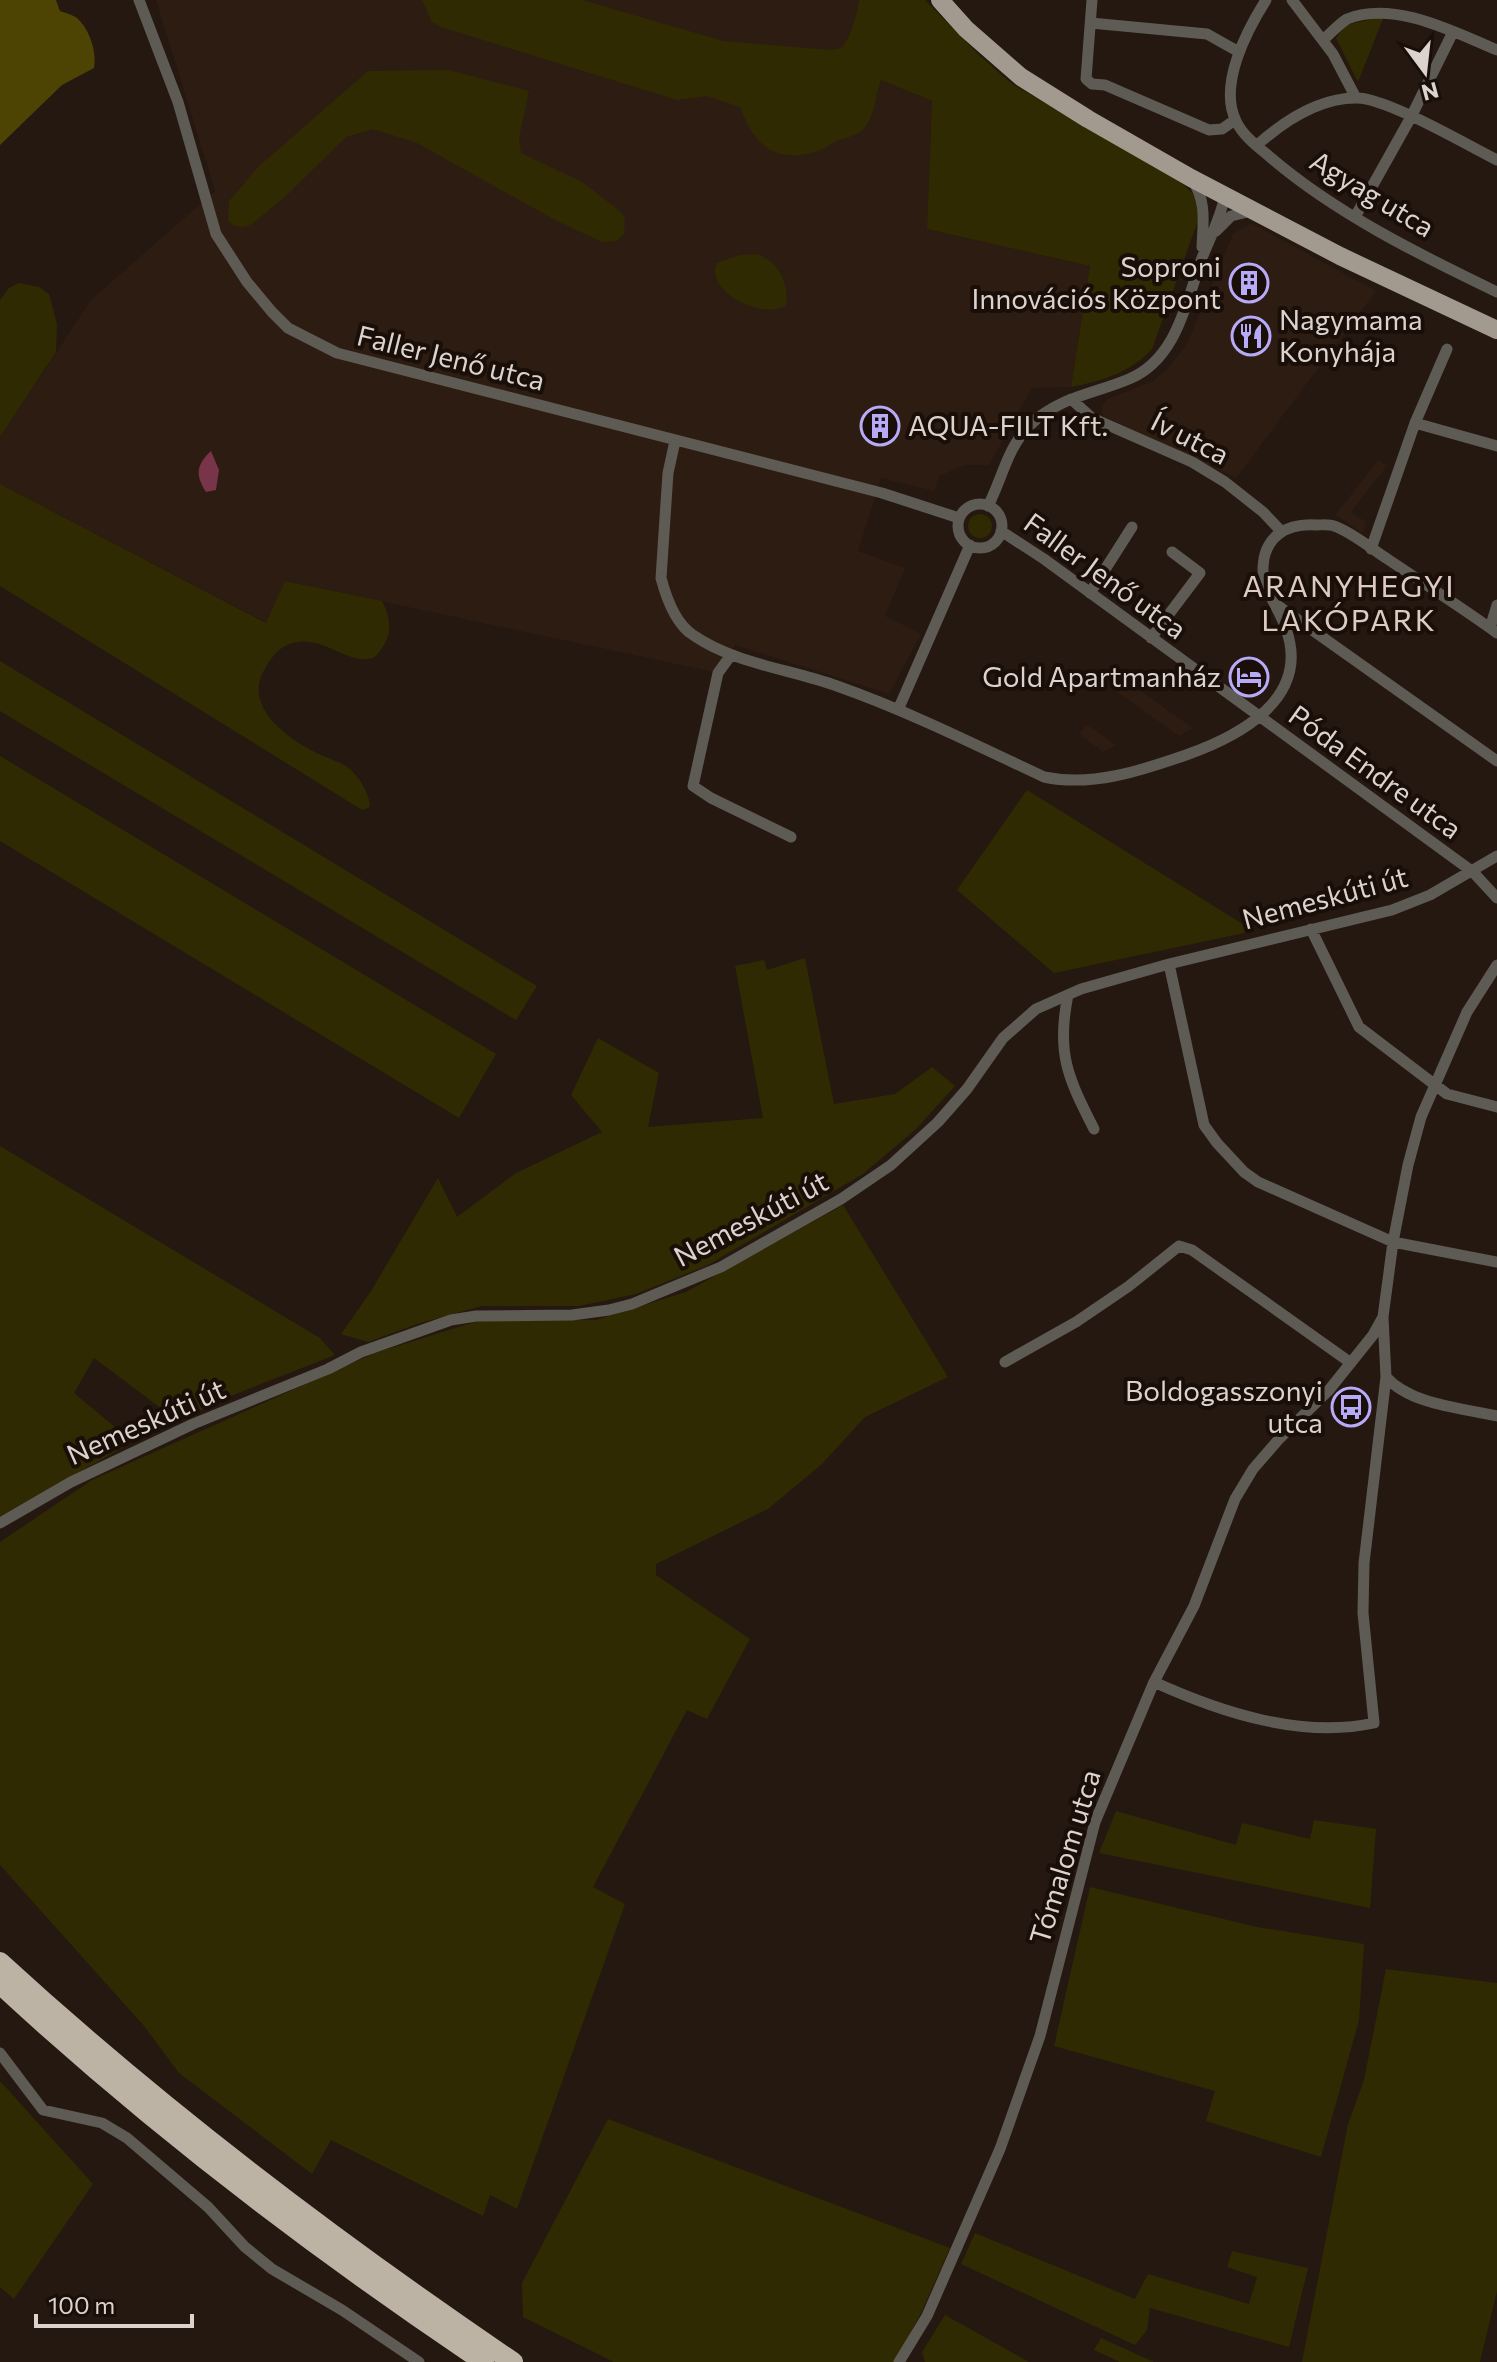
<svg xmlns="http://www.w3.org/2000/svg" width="1497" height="2362" viewBox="0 0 1497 2362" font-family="Commissioner,sans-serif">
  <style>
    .built { fill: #2d1c11 }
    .green { fill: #302a02 }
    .forest { fill: #4d4403 }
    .water { fill: #783448 }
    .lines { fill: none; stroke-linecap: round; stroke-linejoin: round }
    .street { stroke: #5e5a54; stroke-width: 11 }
    .primary { stroke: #a29a8e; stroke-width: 18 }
    .highway { stroke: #bdb3a5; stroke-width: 20 }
    .labels { text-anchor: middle; stroke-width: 8; stroke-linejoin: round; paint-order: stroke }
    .street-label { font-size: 28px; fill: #dcd3ce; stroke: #1a0f08 }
    .poi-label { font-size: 28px; fill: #dcd3ce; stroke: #1a0f08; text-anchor: end }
    .neighbourhood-label { font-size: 30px; letter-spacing: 2px; fill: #dccbc2; stroke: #1a0f08 }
  </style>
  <rect width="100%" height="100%" fill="#241811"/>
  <path class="built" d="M156 0H859L850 53 872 76 932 101 927 229 1090 266 1071 387 1032 388 989 465H965L939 476 934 491 881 478 858 551 905 568 885 616 921 634 889 694 735 645 714 672 286 581 267 623 0 484V437L91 300 215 191Z
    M1251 223 1376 291 1236 478 1103 416 1101 406 1108 399 1153 381 1166 370 1186 346 1233 234Z
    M1378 460 1387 466 1351 512 1366 522 1363 533 1335 515Z
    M1118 675 1193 728 1179 736 1109 686Z
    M1086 724 1116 745 1103 752 1079 734Z"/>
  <path class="green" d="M422 0H582L723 41 830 50 842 48C852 33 856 18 859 0H925L979 55 1012 84 1182 183 1196 197 1199 218 1152 349C1130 373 1102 381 1071 387L1090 266 927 229 932 101 881 80C875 95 875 114 865 127 858 136 847 137 837 141 830 144 823 150 815 152 773 164 753 143 740 107L707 96 677 100 441 27 432 22Z
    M1384 16 1358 82 1336 38 1346 25Z
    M449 70 529 91 519 138 521 153 582 182 620 211 625 218 624 234 616 241 602 242 555 220 417 143 373 129 346 137 287 195 252 224 244 227 234 226 228 221 229 201 258 167 368 71Z
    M739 255C745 255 753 254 759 255 779 262 790 286 786 305 764 321 704 292 717 263Z
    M19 283 39 287 49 294 57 324 56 352 0 437V300L9 288Z
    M0 484 266 623 285 581 382 601C393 623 392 639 375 657 347 668 321 630 287 645 276 650 269 661 263 672 245 707 286 737 313 751 323 757 336 760 346 766 358 774 370 794 370 807L363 810 359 808 0 586Z
    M968 526a12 12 0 1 1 24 0a12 12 0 1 1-24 0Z
    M0 661 537 986 516 1020 0 711Z
    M0 756 496 1054 459 1118 0 841Z
    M1027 790 1254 931 1054 973 957 890Z
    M805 958 834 1104 895 1094 932 1067 955 1086 916 1129 863 1174 708 1265 636 1294 579 1306H482L417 1324 368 1342 341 1334 371 1291 438 1178 457 1217 516 1173 602 1132 571 1095 598 1038 659 1073 648 1127 763 1118 735 966 764 960 767 970Z
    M0 1146 320 1338 335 1355 228 1397 178 1421 94 1358 74 1393 133 1442 0 1516Z
    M843 1205 948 1377 865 1417 822 1464 768 1509 656 1564V1575L750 1639 707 1719 687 1710 593 1887 625 1904 517 2209 490 2195 483 2216 331 2140 312 2174 179 2073 144 2026 0 1865V1542L92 1480 375 1353 481 1320H596L686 1292Z
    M1116 1811 1236 1845 1242 1823 1310 1839 1314 1820 1376 1829 1370 1908 1099 1853Z
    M1090 1887 1257 1927 1364 1944 1359 2020 1321 2157 1206 2121 1215 2091 1054 2046Z
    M1386 1969 1497 1983V2291L1480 2362H1302L1348 2124 1364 2080Z
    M0 2081 93 2184 14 2299 0 2287Z
    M608 2119 950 2248 921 2313 894 2362H614L523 2317 522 2283Z
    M975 2233 1135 2299 1148 2274 1249 2304 1257 2277 1227 2267 1232 2251 1308 2268 1289 2347 1150 2308 1147 2330 1135 2345 961 2264Z
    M945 2315 1029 2362H925L922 2352Z
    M1101 2338 1154 2362H1120L1094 2350Z"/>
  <path class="forest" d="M0 0H56L60 11C65 13 74 15 78 19 90 30 97 53 94 68L62 85 0 145Z"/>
  <path class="water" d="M211 451 219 470 216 490 206 492C195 475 196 465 211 451Z"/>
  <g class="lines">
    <path class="street" d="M139 0 178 102 216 234 247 282 272 312 288 328 337 353 882 493 959 518
      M1092 0 1086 79 1092 84 1105 85 1209 130 1222 129 1235 120
      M1266 0C1247 30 1218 85 1236 121 1243 136 1258 147 1270 157 1335 213 1420 255 1497 292
      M1292 0 1333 54 1356 98
      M1091 23 1207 34 1239 52
      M1323 40C1331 33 1339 24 1347 19 1394 0 1454 32 1497 50
      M1257 145C1283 122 1319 98 1356 98 1385 97 1467 145 1497 160
      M1192 179C1207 203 1203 221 1202 247
      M1355 217 1411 117 1453 32
      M1216 231 1231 216 1252 211
      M1071 399 1092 418 1192 462 1225 482 1263 512 1281 531
      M1415 423 1497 446
      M675 441 668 473 661 578C666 597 676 624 693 635 735 664 790 669 837 686 908 711 976 745 1044 777 1092 787 1140 771 1186 755 1240 736 1311 698 1286 629 1280 610 1262 588 1263 568 1264 536 1287 523 1316 525 1322 525 1329 524 1334 526 1350 531 1372 549 1386 558 1423 583 1461 607 1497 633
      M958 526a22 22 0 1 1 44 0a22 22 0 1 1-44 0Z
      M988 506C1002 479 1008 446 1030 425 1058 397 1094 394 1129 379 1177 359 1186 302 1202 258 1210 238 1221 217 1225 195
      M1001 531 1044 559 1473 872 1497 898
      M1371 549 1415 423 1447 349
      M1090 593 1132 527
      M1277 605 1497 761
      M1490 628 1497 605
      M1151 638 1200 573 1172 552
      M731 655 718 673 693 786 711 798 791 837
      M898 710 970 545
      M1311 929 1359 1027 1447 1094 1497 1107
      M1169 964 1204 1125 1217 1143 1244 1172 1258 1182 1393 1242 1497 1262
      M1068 995C1056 1053 1068 1078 1094 1129
      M1005 1362 1076 1322 1129 1286 1179 1246 1192 1250 1351 1363
      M1386 1377C1411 1405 1462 1408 1497 1416
      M0 1523 71 1482 193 1424 328 1369 361 1352 451 1320 476 1316 572 1315 609 1310 632 1304 721 1267 841 1199 891 1165 938 1122 967 1089 1003 1038 1036 1009 1081 989 1169 964 1392 910 1430 895 1497 856
      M1154 1682C1220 1712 1301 1739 1374 1723L1363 1613 1364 1563 1386 1377 1383 1317 1393 1242 1408 1165 1421 1117 1467 1012 1497 965
      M0 2053 43 2110 102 2123 127 2138 208 2207 245 2247 272 2269 342 2310 419 2362
      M899 2362 927 2316 1000 2149 1040 2036 1095 1822 1154 1682 1194 1606 1235 1499 1253 1469 1280 1438 1329 1390 1373 1335 1383 1317"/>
    <path class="primary" d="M940 0 966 29 1021 77 1088 119 1191 178 1340 256 1497 330"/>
    <path class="highway" d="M0 1962C160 2109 333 2240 513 2362
      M0 1984C150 2123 314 2248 484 2362"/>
  </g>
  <defs>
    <g id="building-ring" transform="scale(2)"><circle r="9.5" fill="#1a0f08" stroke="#b7abf8" stroke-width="1.5"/><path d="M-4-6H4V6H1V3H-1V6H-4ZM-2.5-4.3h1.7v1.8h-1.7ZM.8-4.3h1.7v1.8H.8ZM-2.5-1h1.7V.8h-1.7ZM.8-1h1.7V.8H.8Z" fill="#b7abf8"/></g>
    <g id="restaurant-ring" transform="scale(2)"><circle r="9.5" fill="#1a0f08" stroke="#b7abf8" stroke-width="1.5"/><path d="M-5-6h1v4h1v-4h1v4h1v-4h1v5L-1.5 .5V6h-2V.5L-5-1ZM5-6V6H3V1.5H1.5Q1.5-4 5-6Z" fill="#b7abf8"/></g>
    <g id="hotel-ring" transform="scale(2)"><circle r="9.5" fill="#1a0f08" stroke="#b7abf8" stroke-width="1.5"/><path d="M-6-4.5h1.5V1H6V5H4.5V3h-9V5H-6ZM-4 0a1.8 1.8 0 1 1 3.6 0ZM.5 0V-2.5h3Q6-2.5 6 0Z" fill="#b7abf8"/></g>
    <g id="bus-ring" transform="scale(2)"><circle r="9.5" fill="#1a0f08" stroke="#b7abf8" stroke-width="1.5"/><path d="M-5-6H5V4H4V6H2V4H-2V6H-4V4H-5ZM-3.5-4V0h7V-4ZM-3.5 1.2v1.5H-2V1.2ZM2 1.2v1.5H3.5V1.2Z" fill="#b7abf8"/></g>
  </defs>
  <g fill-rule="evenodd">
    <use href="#building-ring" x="1249" y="283"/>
    <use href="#restaurant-ring" x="1251" y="336"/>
    <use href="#building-ring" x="880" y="426"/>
    <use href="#hotel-ring" x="1249" y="677"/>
    <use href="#bus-ring" x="1351" y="1407"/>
  </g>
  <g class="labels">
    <g class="street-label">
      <text transform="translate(1372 194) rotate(31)" y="10">Agyag utca</text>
      <text transform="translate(451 358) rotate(14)" y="10">Faller Jenő utca</text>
      <text transform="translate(1190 438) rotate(27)" y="10">Ív utca</text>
      <text transform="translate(1105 576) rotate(36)" y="10">Faller Jenő utca</text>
      <text transform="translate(1375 772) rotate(36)" y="10">Póda Endre utca</text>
      <text transform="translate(1325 898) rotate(-15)" y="10">Nemeskúti út</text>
      <text transform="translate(751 1219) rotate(-28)" y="10">Nemeskúti út</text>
      <text transform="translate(146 1422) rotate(-24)" y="10">Nemeskúti út</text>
      <text transform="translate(1065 1857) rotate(-73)" y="10">Tómalom utca</text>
    </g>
    <g class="poi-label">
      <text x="1221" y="277">Soproni<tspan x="1221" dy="32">Innovációs Központ</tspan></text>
      <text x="1279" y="330" text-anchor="start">Nagymama<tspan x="1279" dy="32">Konyhája</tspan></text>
      <text x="908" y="436" text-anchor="start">AQUA-FILT Kft.</text>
      <text x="1221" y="687">Gold Apartmanház</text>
      <text x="1323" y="1401">Boldogasszonyi<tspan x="1323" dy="32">utca</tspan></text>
    </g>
    <g class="neighbourhood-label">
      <text x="1349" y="597">ARANYHEGYI<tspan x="1349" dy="34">LAKÓPARK</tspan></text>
    </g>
  </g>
  <g transform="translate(1425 72) rotate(165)" stroke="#1a0f08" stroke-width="6" paint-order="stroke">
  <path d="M0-6L14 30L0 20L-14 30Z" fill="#dcd3ce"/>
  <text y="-12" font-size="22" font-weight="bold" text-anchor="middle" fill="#dcd3ce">N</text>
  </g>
  <path d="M36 2314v12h156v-12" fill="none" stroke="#dcd3ce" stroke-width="4"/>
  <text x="48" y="2314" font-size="24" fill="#dcd3ce" stroke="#1a0f08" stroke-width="6" paint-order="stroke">100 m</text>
</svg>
